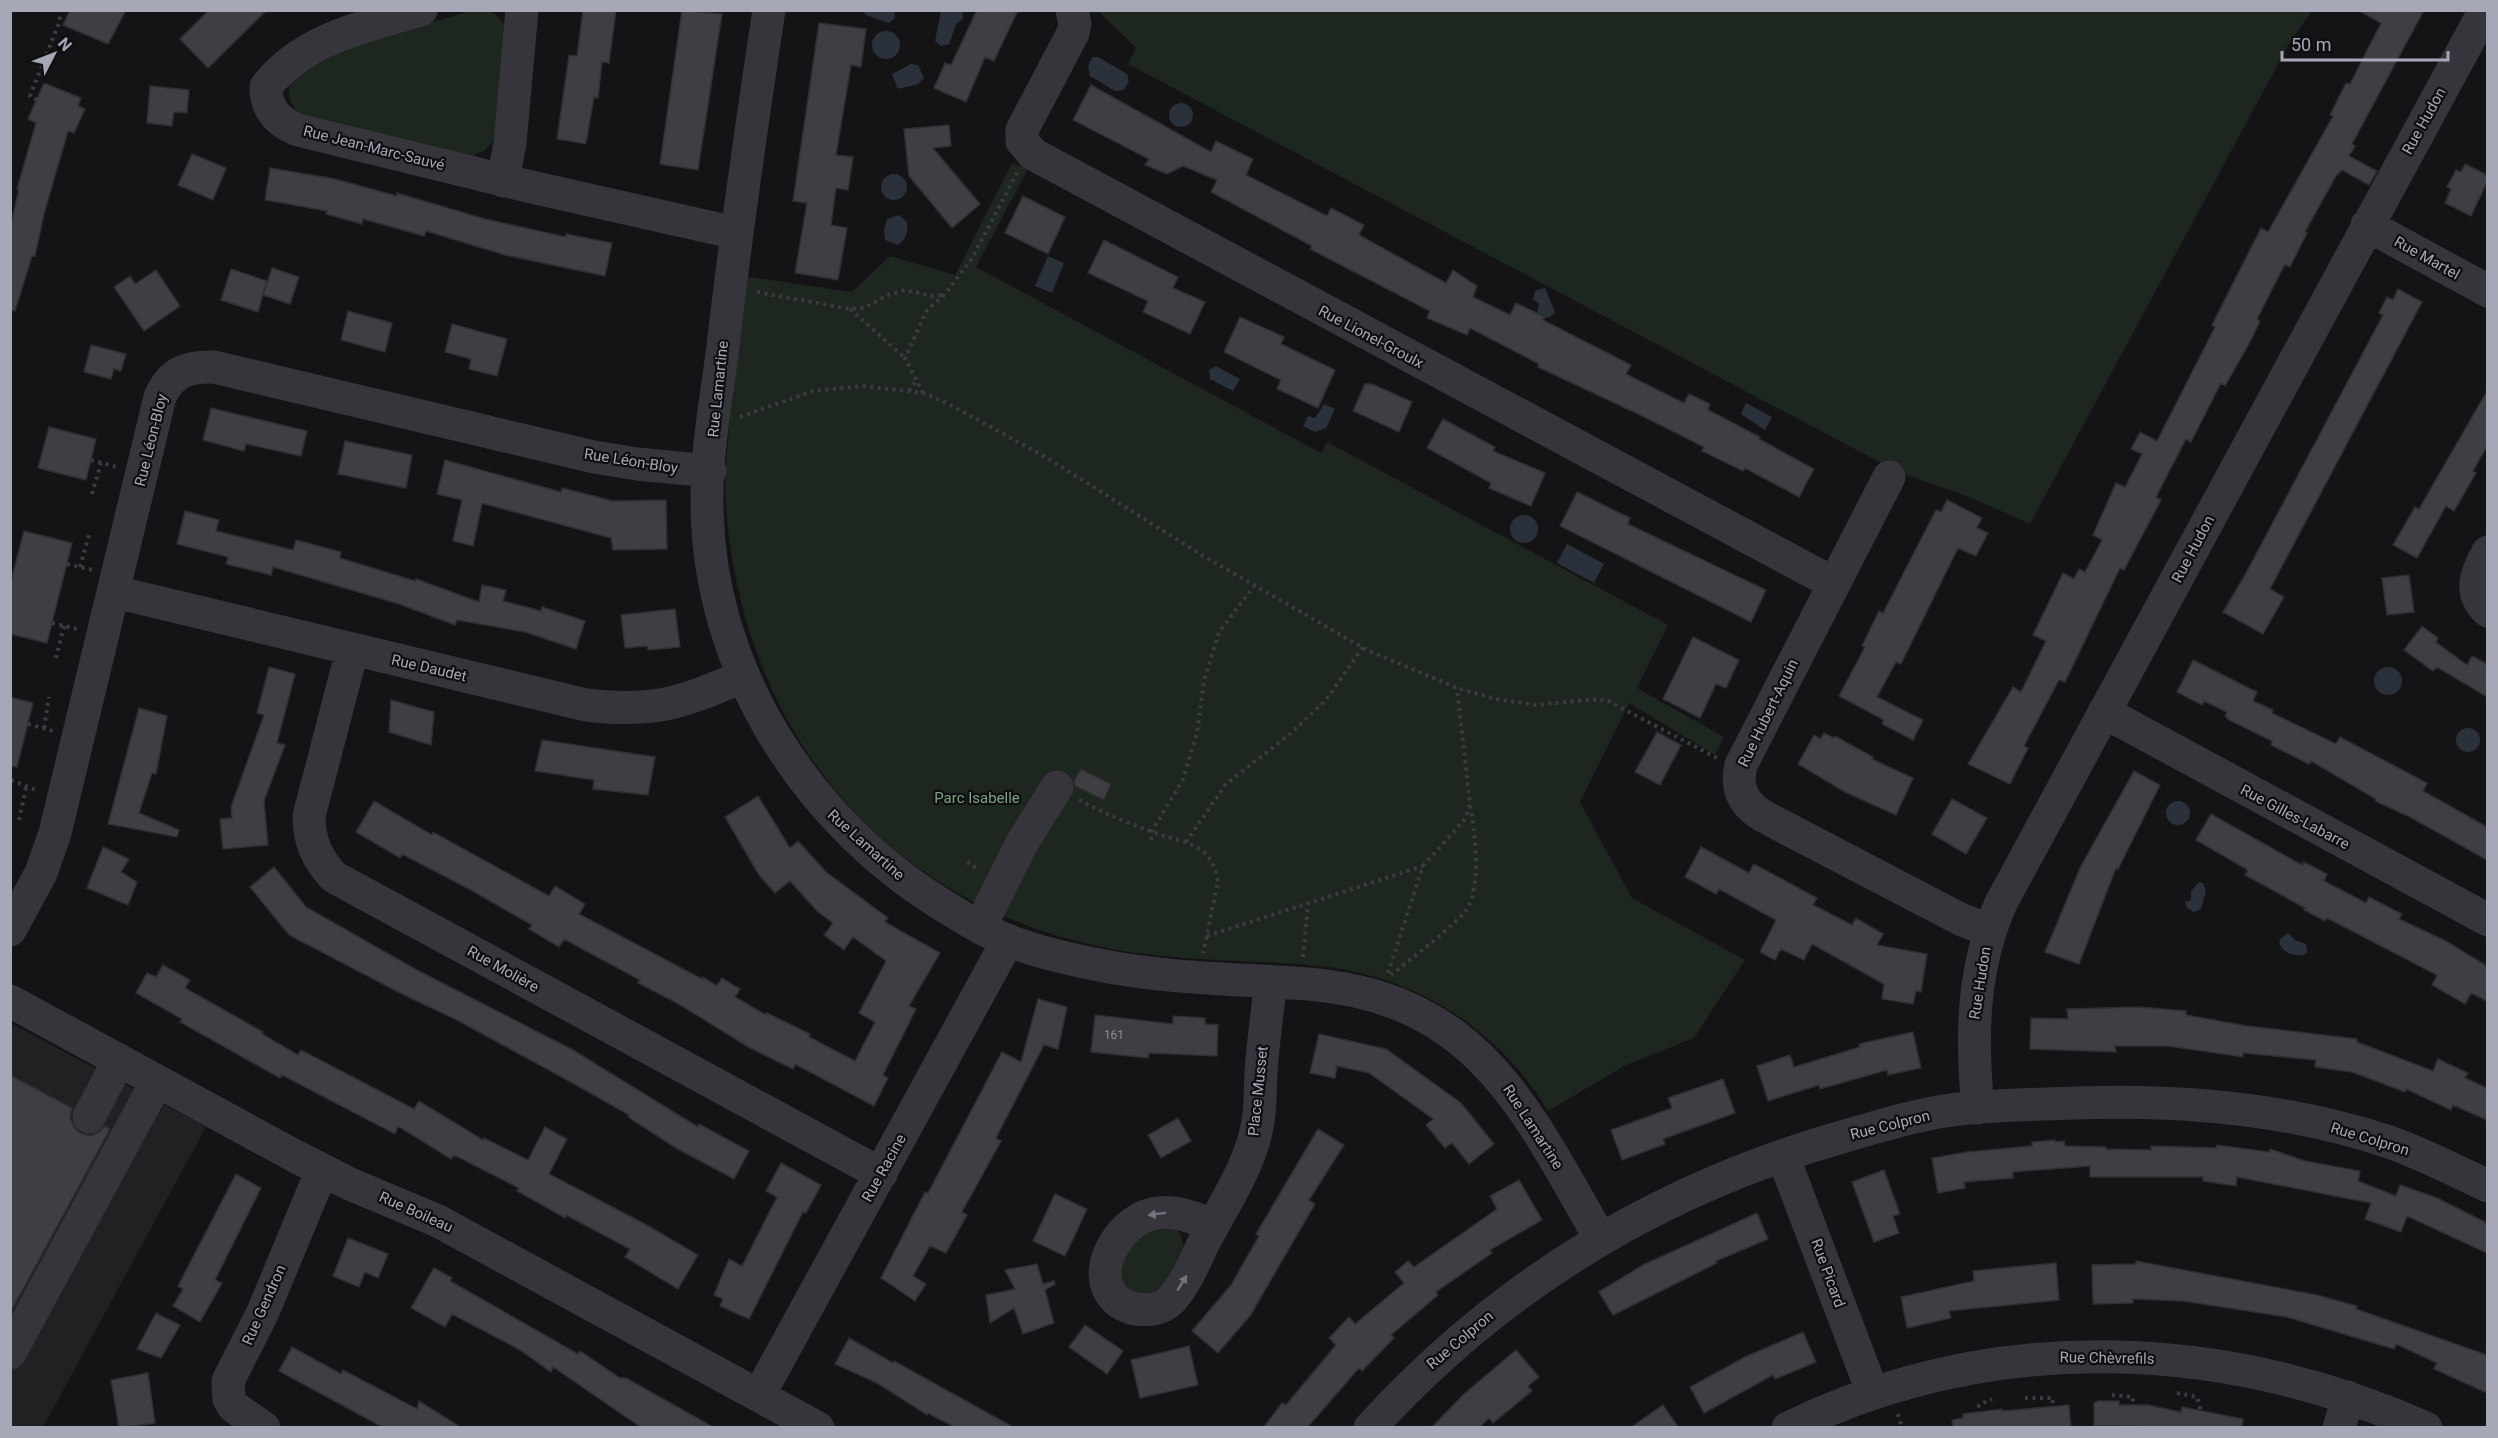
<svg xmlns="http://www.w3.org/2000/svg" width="2498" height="1438" viewBox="0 0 2498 1438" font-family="Roboto,sans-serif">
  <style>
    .built { fill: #212023 }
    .green { fill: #1e2620 }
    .water { fill: #2a313a }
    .building { fill: #3f3e43; stroke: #2f2e32; stroke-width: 1.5 }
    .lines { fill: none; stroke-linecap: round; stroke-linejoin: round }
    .path { stroke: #3b3c42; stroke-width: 4; stroke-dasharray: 3 4.5; stroke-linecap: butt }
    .minor { stroke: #35353b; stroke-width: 33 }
    .oneway { fill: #73747f }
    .labels { text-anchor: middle; stroke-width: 4.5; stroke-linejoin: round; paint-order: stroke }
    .number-label { font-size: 12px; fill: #8c8e9a }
    .street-label { font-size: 15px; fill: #a6a8b7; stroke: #0f0f11 }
    .park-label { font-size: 15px; fill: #7ca284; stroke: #0f0f11 }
  </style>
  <rect width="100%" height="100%" fill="#141416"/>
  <path class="built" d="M10 1023 206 1127 43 1427H11Z"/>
  <path class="green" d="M471 11C489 9 499 12 506 29L494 140 484 151 470 156 300 114C288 103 287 93 291 78L342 48Z
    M1098 11H2312L2291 40 2030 524 1972 498 1904 474 1883 464 1128 64 1136 48Z
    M1012 163 1028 169 976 267 1321 453 1327 442 1668 625 1637 688 1724 737 1715 755 1629 703 1580 802 1632 898 1745 960 1694 1038 1626 1065 1548 1111C1499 1030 1421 980 1328 967 1267 960 1205 962 1144 954 909 924 750 754 727 520 723 482 728 443 731 405 735 362 739 319 744 276L852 292 890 256 955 275Z
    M1175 1228C1196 1250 1172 1273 1159 1294H1127L1118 1267 1143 1230Z"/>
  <path class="water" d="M863 11H894L895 18 889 23 866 15Z
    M941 11H962L963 18 956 25 949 44 941 46 935 41Z
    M872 45a14 14 0 1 1 28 0a14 14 0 1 1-28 0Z
    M1093 57H1098L1127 74 1129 81 1124 90 1115 91 1090 76 1088 66Z
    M911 64 918 65 924 78 918 84 898 89 892 74Z
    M1169 115a12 12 0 1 1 24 0a12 12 0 1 1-24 0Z
    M881 187a13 13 0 1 1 26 0a13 13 0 1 1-26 0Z
    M899 215 907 222C908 233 907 238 898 245L885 240 884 230 887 219Z
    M1048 256 1064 263 1052 293 1035 286Z
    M1545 288 1555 312 1550 317 1542 318 1537 313 1539 304 1533 299 1535 291Z
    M1216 366 1240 379 1233 391 1210 379 1209 370Z
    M1746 403 1772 417 1765 430 1741 414Z
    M1324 404 1335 409 1326 428 1315 432 1303 426 1308 416 1315 418Z
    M1510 529a14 14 0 1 1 28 0a14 14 0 1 1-28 0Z
    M1567 544 1604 564 1594 583 1557 563Z
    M2374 681a14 14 0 1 1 28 0a14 14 0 1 1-28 0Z
    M2456 740a12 12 0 1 1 24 0a12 12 0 1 1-24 0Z
    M2166 813a12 12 0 1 1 24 0a12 12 0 1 1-24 0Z
    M2199 882 2203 883 2206 891 2201 909 2194 912 2187 908 2185 902 2191 900V891Z
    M2288 933 2295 940 2306 944 2307 952 2304 955C2292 956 2281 953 2279 940Z"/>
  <path class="building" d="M70 10H126L108 44 63 25Z
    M209 10H267L208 68 180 39Z
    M583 10H616L609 63 602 62 598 98 594 97 586 144 557 139 569 55 577 56Z
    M682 10 722 14 698 170 660 164Z
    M977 10H1018L994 61 985 57 966 102 934 88 945 63 951 65Z
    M2358 10H2424L2352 144 2355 146 2349 156 2377 171 2369 185 2342 170 2336 176 2305 232 2307 233 2290 267 2285 264 2257 319 2260 321 2250 342 2225 386 2221 383 2191 442 2186 439 2156 497 2161 500 2124 570 2120 568 2065 682 2059 680 2024 746 2028 748 2010 784 1968 764 2013 687 2021 692 2046 641 2033 635 2063 573 2074 579 2079 569 2085 572 2102 540 2093 535 2116 483 2125 487 2142 454 2131 449 2140 432 2157 441 2215 327 2212 325 2261 228 2268 232 2333 116 2330 115 2346 83 2350 84 2381 23Z
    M819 23 866 29 861 67 851 65 836 155 853 157 848 190 836 188 831 225 847 228 838 280 795 273 807 203 793 201Z
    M44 83 81 98 78 106 85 109 74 133 68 131 44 214 35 256H32L15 311 10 310V229L19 189H17L36 123 28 119Z
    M1091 85 1211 152 1216 141 1253 159 1246 175 1327 216 1331 208 1364 225 1359 235 1446 283 1453 270 1477 286 1473 297 1510 315 1516 303 1545 317 1543 320 1631 365 1626 374 1684 403 1689 394 1710 404 1708 410 1760 437 1759 439 1814 469 1799 497 1745 468 1743 471 1702 451 1704 447 1638 414 1538 367 1539 364 1470 328 1467 335 1427 318 1430 311 1310 249 1312 246 1211 192 1217 180 1183 166 1167 174 1145 165 1149 159 1073 120Z
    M150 86 189 90 187 113 174 112 172 126 147 123Z
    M949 125 951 146 933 148 980 204 952 228 909 176 904 129Z
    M192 154 226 168 213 200 178 185Z
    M2465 164 2487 175V182L2471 216 2445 203 2451 189 2447 187 2456 170 2461 172Z
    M270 168 335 179 397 196V193L485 219 566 237V234L612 243 605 276 505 255 426 231 424 236 363 219 362 224 326 214 327 211 265 200Z
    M1023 196 1065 217 1048 254 1005 233Z
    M1104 240 1178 277 1173 288 1205 302 1190 334 1143 312 1148 301 1088 273Z
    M272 268 299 277 290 304 263 295Z
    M231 269 267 281 258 312 221 300Z
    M156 270 180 306 144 331 114 287 130 276 135 284Z
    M2398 289 2422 302 2270 589 2284 597 2263 634 2223 612 2245 575 2383 315 2379 313 2387 297 2393 300Z
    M348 311 392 323 385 352 341 340Z
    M1240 317 1284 337 1281 344 1335 370 1318 408 1277 389 1281 380 1224 352Z
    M452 324 507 339 497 376 469 369 471 359 445 352Z
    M91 345 126 354 121 371 114 369 111 379 84 372Z
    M1365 384H1372L1412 402 1399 432 1353 411Z
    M2487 391V446L2473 471 2476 473 2454 511 2446 506 2417 558 2393 545 2415 507 2419 509Z
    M211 408 307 431 301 456 246 444 244 451 203 440Z
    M1443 419 1495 447 1493 451 1545 473 1531 506 1489 488 1491 483 1427 448Z
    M49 427 96 439 86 480 38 468Z
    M345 441 412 455 406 488 338 474Z
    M445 460 561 492 562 488 613 501 666 500 667 549 613 550 611 538 485 504H482L473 546 453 541 462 500 437 494Z
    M1577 492 1630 518 1628 524 1766 590 1751 622 1560 526Z
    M1947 500 1982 518 1977 528 1988 533 1976 556 1958 548 1901 664 1896 662 1877 697 1923 720 1913 740 1882 724 1884 720 1839 696 1865 647 1862 646 1879 611 1883 613 1936 510 1941 512Z
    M185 511 219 520 216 531 293 550 296 540 341 552 340 558 415 581 416 579 479 602 482 585 506 590 503 601 541 611 542 607 585 621 576 649 525 632 457 620 455 625 399 604 273 567 271 575 226 564 228 557 177 544Z
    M24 531 72 543 47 643 10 634V585Z
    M2409 575 2414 612 2387 615 2382 578Z
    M675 609 680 647 648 650 647 646 625 648 621 615Z
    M2422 626 2438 638 2436 642 2467 665 2472 656 2487 664V697L2437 667 2433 671 2404 650Z
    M1693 637 1739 660 1726 688 1716 684 1700 718 1663 699Z
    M2193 660 2257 692 2253 701 2273 710 2272 713 2336 744 2340 737 2427 783 2423 791 2487 827V860L2410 817 2375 801 2376 799 2311 761 2309 764 2271 745 2272 741 2229 720 2225 716 2227 712 2204 701 2202 705 2177 692Z
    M269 667 295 674 277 743 285 745 264 801 268 845 223 849 220 819 232 818 231 807 264 715 257 713Z
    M10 697 33 703 17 767 10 766Z
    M391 700 434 712 431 745 389 732Z
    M139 708 167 716 156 774 152 773 139 813 179 830 177 837 108 824Z
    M1657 732 1681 745 1660 785 1635 772Z
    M1824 733 1834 738 1835 736 1873 757 1872 759 1913 778 1896 815 1845 792 1798 764 1814 735 1820 739Z
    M542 740 655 757 648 795 593 789 594 780 535 771Z
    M1081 769 1111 784 1104 800 1075 786 1074 781Z
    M2134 771 2160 785 2118 869 2116 868 2079 964 2045 952 2080 868Z
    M758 796 790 848 798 841 826 872 888 918 885 922 940 953 909 1006 916 1009 883 1075 888 1078 874 1106 795 1064 793 1069 750 1048 677 1003 638 983 640 980 564 939 559 947 529 929 532 925 469 889 402 854 400 858 356 832 374 801 432 835 433 832 549 896 555 886 585 904 579 914 702 979 703 977 717 986 722 978 740 989 735 997 766 1015 767 1013 810 1034 809 1037 855 1061 875 1022 859 1013 886 961 853 937 844 950 824 935 833 923 818 912 790 881 775 893 759 875 725 817Z
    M1952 799 1987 818 1966 854 1932 834Z
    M2211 814 2302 865 2304 862 2327 874 2324 881 2366 903 2369 897 2402 914 2399 919 2446 941 2487 966V1001L2471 993 2465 1004 2432 985 2437 975 2327 918 2325 921 2304 910 2305 908 2245 875 2248 870 2196 840Z
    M103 847 129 859 121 872 137 882 128 905 87 888Z
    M1701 847 1749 873 1754 864 1817 898 1813 905 1852 925 1856 918 1883 934 1877 945 1927 954 1921 992 1916 991 1913 1004 1882 999 1884 984 1812 944 1804 960 1781 949 1775 960 1760 952 1776 920 1719 889 1716 894 1685 877Z
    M274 867 306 907 415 969 573 1050 698 1127 699 1124 749 1151 734 1179 676 1148 628 1117 629 1115 569 1081 457 1020 402 994 289 935 250 887Z
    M163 965 190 980 185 988 263 1032 262 1034 298 1055 301 1050 414 1109 419 1101 483 1140 484 1138 528 1160 545 1127 567 1139 549 1174 645 1224 698 1255 678 1289 625 1257 630 1249 566 1215 565 1218 517 1191 519 1188 454 1155 451 1159 398 1126 395 1134 282 1075 280 1078 180 1022 182 1019 136 993 147 973 156 977Z
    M1038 999 1067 1007 1058 1049 1044 1045 996 1138 1001 1141 962 1212 967 1215 946 1253 930 1246 913 1276 926 1284 915 1301 881 1278 925 1192 928 1193 1002 1052 1021 1062Z
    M2139 1007 2186 1011V1015L2247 1026 2357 1039V1042L2433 1071 2438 1059 2468 1073 2465 1078 2487 1088V1120L2453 1105 2451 1110 2406 1089 2405 1092 2352 1072 2315 1067 2316 1060 2243 1053V1057L2168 1046H2115L2116 1052 2030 1049 2031 1018 2068 1019 2067 1009Z
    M1095 1015 1173 1024V1016L1205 1018V1024L1218 1025 1217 1056 1149 1053 1148 1058 1091 1052Z
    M1913 1032 1921 1068 1888 1075 1887 1070 1820 1089 1819 1085 1768 1101 1757 1066 1790 1055 1794 1067 1860 1047 1859 1044Z
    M1319 1034 1386 1049 1461 1103 1494 1144 1469 1164 1452 1143 1445 1148 1426 1125 1433 1119 1369 1073 1337 1066 1335 1078 1310 1073Z
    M10 1075 72 1108 70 1118 74 1127 80 1133 90 1136 99 1132 105 1126 110 1129 10 1313Z
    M1723 1079 1735 1113 1663 1139 1665 1144 1622 1160 1611 1130 1672 1108 1668 1098Z
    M1178 1118 1191 1141 1161 1158 1148 1135Z
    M1318 1129 1344 1145 1309 1200 1315 1204 1250 1316 1218 1353 1192 1331 1231 1285 1259 1236 1256 1234Z
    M2055 1140V1142L2064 1141 2065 1146 2106 1147V1149L2151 1150V1146L2216 1148 2217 1145 2269 1152 2270 1149 2305 1161 2360 1171 2358 1181 2396 1196 2400 1185 2437 1198 2487 1223V1253L2407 1216 2401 1232 2365 1219 2371 1203 2237 1177 2236 1186 2203 1181V1177H2090V1166L2013 1172V1178L1964 1182 1965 1188 1938 1193 1932 1158 1967 1152 2032 1146V1142Z
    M781 1163 821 1185 806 1213 803 1212 749 1319 720 1306 723 1299 714 1295 729 1259 742 1266 777 1197 766 1191Z
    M1884 1170 1900 1214 1893 1216 1899 1233 1874 1242 1852 1182Z
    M236 1174 261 1188 215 1280 222 1283 200 1322 173 1306 183 1289 178 1286Z
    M1519 1180 1542 1220 1490 1250 1492 1253 1436 1292 1438 1295 1391 1335 1394 1338 1362 1371 1359 1368 1307 1428H1263L1282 1403 1286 1405 1336 1345 1329 1338 1349 1317 1355 1324 1404 1283 1395 1272 1408 1261 1414 1267 1497 1209 1490 1196Z
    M1055 1194 1087 1209 1065 1256 1033 1241Z
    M1757 1213 1768 1239 1716 1261 1717 1263 1613 1315 1599 1292 1602 1290 1643 1265Z
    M348 1238 388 1254 378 1278 365 1272 359 1287 333 1276Z
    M2136 1261 2317 1295 2357 1306 2356 1309 2487 1355V1393L2434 1369 2437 1363 2396 1344 2394 1349 2287 1317 2183 1301 2133 1299V1303L2093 1304 2092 1265 2136 1264Z
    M2056 1263 2059 1300 1949 1311 1951 1318 1907 1328 1901 1297 1974 1281 1973 1271Z
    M1037 1264 1043 1284 1054 1281 1055 1284 1045 1290 1054 1323 1023 1334 1014 1308 990 1323 986 1295 1015 1289 1005 1270Z
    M434 1268 452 1278 450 1281 578 1354 580 1351 620 1378H626L715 1428H642L553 1367 551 1372 520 1350 452 1314 445 1327 411 1308Z
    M156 1313 180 1325 161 1358 137 1349Z
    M1085 1325 1123 1351 1107 1374 1069 1347Z
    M1803 1332 1816 1362 1775 1379 1773 1375 1704 1413 1690 1387 1745 1357Z
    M849 1338 893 1363 894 1361 1015 1428H956L928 1413 927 1415 877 1383 835 1364Z
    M1189 1346 1198 1385 1140 1398 1131 1360Z
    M292 1347 341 1374 343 1370 417 1409 419 1401 462 1428H384L279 1371Z
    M1516 1350 1539 1377 1528 1386 1532 1391 1493 1423 1489 1418 1479 1428H1431L1464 1394Z
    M148 1373 155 1423 119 1428 111 1380Z
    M2098 1401H2119V1405H2148L2181 1412 2182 1407 2243 1419 2242 1428 2094 1426V1403Z
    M1663 1405 1679 1428H1630Z
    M2069 1405 2071 1428H1953L1952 1420 1963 1418V1414L2002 1409V1411Z"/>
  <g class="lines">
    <path class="path" d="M37 100 30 96 59 23 61 10
      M757 292 850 309 864 308 888 295 905 290 932 296 944 295
      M850 309 905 358
      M909 391 917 379
      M923 393 905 358 927 310 945 294 971 260 1017 173
      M740 417 813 391 862 386 923 393 947 403 1047 458 1205 557 1367 650 1457 688 1496 699 1536 705 1598 699 1608 701 1717 758
      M91 460 117 467
      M92 494 101 463
      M67 564 93 570
      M80 567 89 535
      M52 623 77 629
      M56 658 64 626
      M28 724 53 731
      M44 728 49 697
      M11 780 38 791
      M1079 800C1105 814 1133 825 1161 835 1174 839 1189 842 1201 850 1211 857 1216 870 1218 882L1203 953
      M19 820 26 788
      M1151 840 1152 831 1183 779 1197 733 1204 681 1219 632 1254 586
      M1186 842 1226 784 1289 735 1326 700 1363 647
      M967 862 979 870
      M1207 936 1423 866
      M1303 957 1308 904
      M1388 973 1423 866 1465 819 1470 804 1457 688
      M1391 975C1408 961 1459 923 1468 907 1481 883 1475 831 1470 805
      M2177 1393 2197 1397 2201 1411
      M2112 1395 2133 1397V1405
      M2025 1398H2053L2052 1407
      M1898 1414 1902 1428
      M1977 1415 1979 1405 1992 1399"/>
    <path class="minor" d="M421 10C366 26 302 39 266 87 266 110 278 122 298 130L527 186 736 233
      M769 10C752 122 736 233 723 346 717 395 707 446 707 496 705 668 808 827 954 912 972 923 990 934 1009 941 1040 953 1072 960 1104 966 1171 979 1240 979 1308 984 1477 998 1525 1107 1600 1238
      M1072 10 1075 24 1073 33 1022 130V141L1033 154 1833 583
      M503 181 510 143 522 10
      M2367 225 2488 291
      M1889 477 1741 765C1735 790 1744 805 1765 817L1962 920 1989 930
      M2488 552C2476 573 2468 593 2488 611
      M115 592 586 705C655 713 680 703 742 677
      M352 651 309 816C309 841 317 859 334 877L881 1174
      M2104 712 2488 920
      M980 927 1022 843 1057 787
      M10 930 41 873 55 833 160 397C171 372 188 366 214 367L594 457 637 464 710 471
      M10 1001 293 1155 350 1184 438 1221 818 1428
      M1978 1108C1971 1037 1972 969 2001 903L2485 10
      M89 1117 119 1060
      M1783 1156 1872 1391
      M1213 1226C1194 1217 1173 1209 1152 1214 1118 1222 1086 1276 1119 1302 1133 1312 1157 1313 1170 1301 1185 1286 1195 1261 1204 1242 1223 1206 1249 1168 1257 1127 1261 1109 1260 1090 1261 1073 1263 1042 1267 1012 1271 982
      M10 1353 157 1081
      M759 1395 1008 940
      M264 1428 234 1407 229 1399 228 1381 263 1312 322 1170
      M1370 1428C1501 1284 1664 1186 1852 1134 1887 1124 1923 1113 1959 1109 1998 1105 2037 1104 2076 1103 2182 1099 2291 1109 2392 1143 2425 1155 2456 1171 2488 1186
      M1788 1428C1993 1329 2220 1337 2426 1428
      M2339 1428 2348 1397"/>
  </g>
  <defs><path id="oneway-solid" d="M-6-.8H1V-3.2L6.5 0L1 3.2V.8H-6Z" transform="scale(1.5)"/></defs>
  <g class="oneway">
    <use href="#oneway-solid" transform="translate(1157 1214) rotate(173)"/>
    <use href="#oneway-solid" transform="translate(1182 1283) rotate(-58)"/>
  </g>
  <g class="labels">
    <g class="number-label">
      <text x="1114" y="1039">161</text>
    </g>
    <g class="street-label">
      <text transform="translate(2424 121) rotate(-61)" y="5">Rue Hudon</text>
      <text transform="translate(374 148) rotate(14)" y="5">Rue Jean-Marc-Sauvé</text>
      <text transform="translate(2427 258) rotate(29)" y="5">Rue Martel</text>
      <text transform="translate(1371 337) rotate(28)" y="5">Rue Lionel-Groulx</text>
      <text transform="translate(718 389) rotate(-84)" y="5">Rue Lamartine</text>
      <text transform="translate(151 440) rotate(-76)" y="5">Rue Léon-Bloy</text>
      <text transform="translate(631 461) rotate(9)" y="5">Rue Léon-Bloy</text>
      <text transform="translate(2193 549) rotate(-62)" y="5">Rue Hudon</text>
      <text transform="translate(429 668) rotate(13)" y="5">Rue Daudet</text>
      <text transform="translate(1768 713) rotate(-64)" y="5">Rue Hubert-Aquin</text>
      <text transform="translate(2295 817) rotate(28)" y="5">Rue Gilles-Labarre</text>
      <text transform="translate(866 845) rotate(42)" y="5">Rue Lamartine</text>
      <text transform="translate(503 969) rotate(29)" y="5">Rue Molière</text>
      <text transform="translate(1980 983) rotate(-81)" y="5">Rue Hudon</text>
      <text transform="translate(1258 1091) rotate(-84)" y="5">Place Musset</text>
      <text transform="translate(1890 1125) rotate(-14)" y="5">Rue Colpron</text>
      <text transform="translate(1533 1127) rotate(57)" y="5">Rue Lamartine</text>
      <text transform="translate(2370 1139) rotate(17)" y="5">Rue Colpron</text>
      <text transform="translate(884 1168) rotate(-61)" y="5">Rue Racine</text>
      <text transform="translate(416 1212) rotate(24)" y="5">Rue Boileau</text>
      <text transform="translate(1828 1273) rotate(70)" y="5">Rue Picard</text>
      <text transform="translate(264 1305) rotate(-66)" y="5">Rue Gendron</text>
      <text transform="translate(1460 1340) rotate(-40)" y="5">Rue Colpron</text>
      <text transform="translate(2107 1358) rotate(1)" y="5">Rue Chèvrefils</text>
    </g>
    <g class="park-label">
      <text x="977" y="803">Parc Isabelle</text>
    </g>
  </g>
  <rect width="2498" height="1438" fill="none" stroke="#a6a8b7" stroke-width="24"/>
  <g transform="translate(54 54) rotate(48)" stroke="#0f0f11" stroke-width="4.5" paint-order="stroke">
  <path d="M0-4.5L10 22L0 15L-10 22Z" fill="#a6a8b7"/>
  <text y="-9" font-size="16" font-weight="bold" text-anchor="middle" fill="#a6a8b7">N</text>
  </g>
  <path d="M2282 51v9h166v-9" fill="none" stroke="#a6a8b7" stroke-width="3"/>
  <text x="2291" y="51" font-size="18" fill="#a6a8b7" stroke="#0f0f11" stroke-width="4.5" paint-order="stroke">50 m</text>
</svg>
